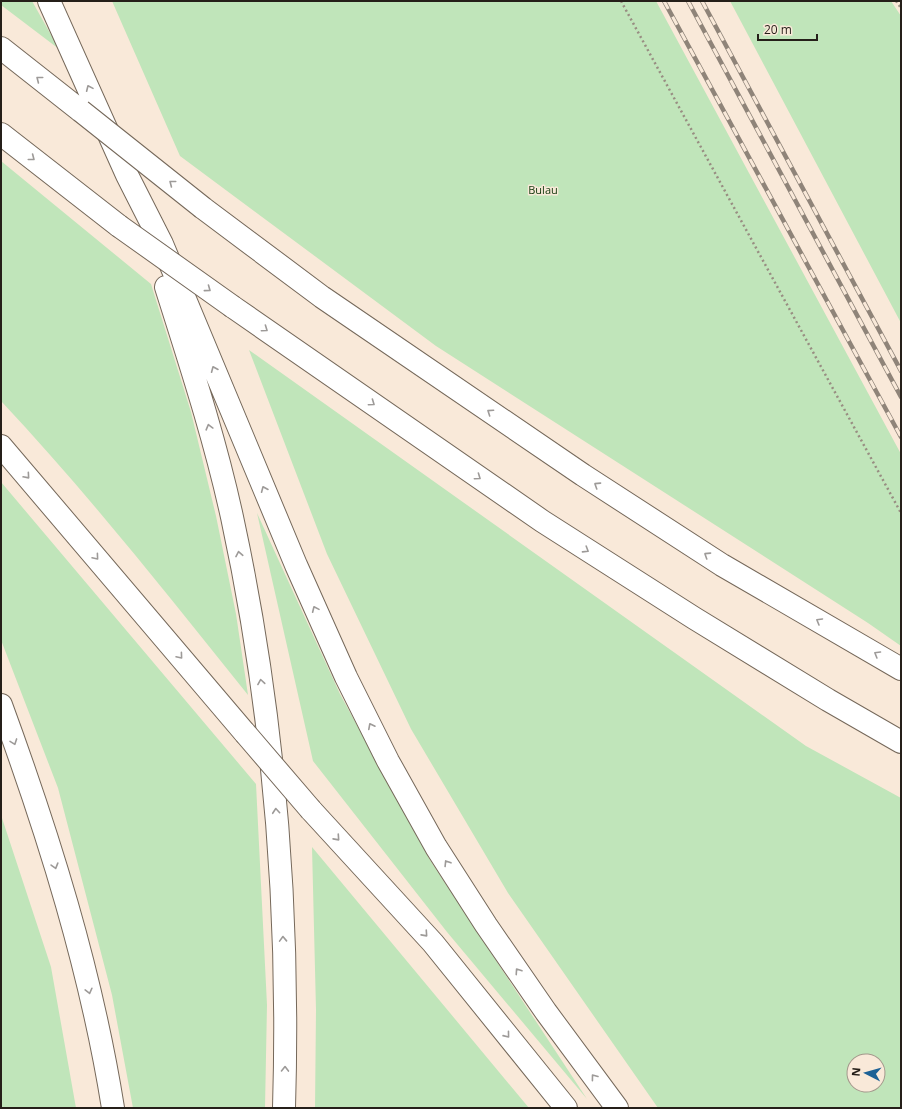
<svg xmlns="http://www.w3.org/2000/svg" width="902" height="1109" viewBox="0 0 902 1109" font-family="'Open Sans',sans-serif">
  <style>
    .green { fill: #c0e5ba; fill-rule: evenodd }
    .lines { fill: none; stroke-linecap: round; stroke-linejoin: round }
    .highway-casing { stroke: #75685a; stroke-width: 24 }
    .path { stroke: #988d82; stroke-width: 2.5; stroke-dasharray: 2 3; stroke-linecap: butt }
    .highway { stroke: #fff; stroke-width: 22 }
    .rail-casing { stroke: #8f8479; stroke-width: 4.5 }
    .rail { stroke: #f9e9d9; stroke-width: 3; stroke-dasharray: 9; stroke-linecap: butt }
    .highway-bridge-casing { stroke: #75685a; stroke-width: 24; stroke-linecap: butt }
    .highway-bridge { stroke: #fff; stroke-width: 22 }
    .oneway { stroke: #9d9a98 }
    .labels { text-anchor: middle; stroke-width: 3; stroke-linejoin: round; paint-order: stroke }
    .park-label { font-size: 11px; fill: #0e3609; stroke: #f9e9d9 }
  </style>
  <rect width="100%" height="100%" fill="#f9e9d9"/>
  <path class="green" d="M1 1H32L59 49 1 5Z
    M112 1H656L901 454V646L868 623 436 346 180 156Z
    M730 1H891L901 16V323Z
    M1 161 151 284 191 412 216 516 236 614 248 695C168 595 89 495 1 401Z
    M249 350 806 746 901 798V1108H658L508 893 411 729 327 554ZM854 1061H878V1085H854Z
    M1 482 256 784 267 1005 265 1108H133L112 995 58 788 1 640Z
    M257 513 340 694 430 860 587 1099 447 932 313 761Z
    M1 815 51 967 76 1108H1Z
    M312 847 529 1108H315L316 1010Z"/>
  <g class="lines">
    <g class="highway-casing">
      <path id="highway" d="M49 1 127 175 162 244 296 565 346 677 388 761 436 847 486 925 546 1012 617 1108
        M1 48 81 111
        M1 134 119 226
        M203 208 322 297 583 475 722 565 901 669
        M166 287C190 363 215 439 232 517 274 711 290 910 284 1108
        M233 307 542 521 694 618 828 700 901 742
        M1 446 245 733
        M1 705C49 836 91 970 113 1108
        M311 810 433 943 566 1108"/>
    </g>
    <path class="path" d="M621 1 901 513
      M896 1 901 8"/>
    <use href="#highway" class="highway"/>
    <g class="rail-casing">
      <path id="rail" d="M664 1 901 437
        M688 1 901 397
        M702 1 901 371"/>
    </g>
    <use href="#rail" class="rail"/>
    <g class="highway-bridge-casing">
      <path id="highway-bridge" d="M81 111 203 208
        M119 226 233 307
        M245 733 311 810"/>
    </g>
    <use href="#highway-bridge" class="highway-bridge"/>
  </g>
  <defs><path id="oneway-chevron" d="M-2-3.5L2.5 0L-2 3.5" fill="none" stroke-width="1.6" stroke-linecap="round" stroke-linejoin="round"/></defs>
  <g class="oneway">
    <use href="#oneway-chevron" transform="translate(39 79) rotate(-142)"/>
    <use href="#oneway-chevron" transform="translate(89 88) rotate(-114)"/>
    <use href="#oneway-chevron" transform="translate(32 158) rotate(38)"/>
    <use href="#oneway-chevron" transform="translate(172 183) rotate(-142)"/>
    <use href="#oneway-chevron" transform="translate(208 289) rotate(36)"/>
    <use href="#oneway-chevron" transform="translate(265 329) rotate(35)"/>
    <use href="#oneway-chevron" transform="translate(214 369) rotate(-113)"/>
    <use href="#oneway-chevron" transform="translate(372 403) rotate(35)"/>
    <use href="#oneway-chevron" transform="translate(490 412) rotate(-146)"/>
    <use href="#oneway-chevron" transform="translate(209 427) rotate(-105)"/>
    <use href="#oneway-chevron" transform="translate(27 476) rotate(49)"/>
    <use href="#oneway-chevron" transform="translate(478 477) rotate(35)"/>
    <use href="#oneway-chevron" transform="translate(597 485) rotate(-147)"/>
    <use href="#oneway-chevron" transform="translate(264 489) rotate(-113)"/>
    <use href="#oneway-chevron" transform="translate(586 550) rotate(32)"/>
    <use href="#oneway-chevron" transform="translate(239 554) rotate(-101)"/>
    <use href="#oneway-chevron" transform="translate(707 555) rotate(-147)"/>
    <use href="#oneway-chevron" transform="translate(96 557) rotate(50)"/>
    <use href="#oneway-chevron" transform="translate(315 609) rotate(-114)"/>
    <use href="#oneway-chevron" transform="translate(819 621) rotate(-150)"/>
    <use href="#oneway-chevron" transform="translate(877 654) rotate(-149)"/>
    <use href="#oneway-chevron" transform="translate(180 656) rotate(50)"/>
    <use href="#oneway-chevron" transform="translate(261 682) rotate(-99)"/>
    <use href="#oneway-chevron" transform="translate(371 726) rotate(-117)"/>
    <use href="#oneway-chevron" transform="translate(14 742) rotate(70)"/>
    <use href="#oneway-chevron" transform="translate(276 811) rotate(-95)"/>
    <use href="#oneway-chevron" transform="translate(337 838) rotate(48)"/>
    <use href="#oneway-chevron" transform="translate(447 863) rotate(-122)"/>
    <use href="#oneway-chevron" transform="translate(55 866) rotate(74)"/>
    <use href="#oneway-chevron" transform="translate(425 934) rotate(48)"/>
    <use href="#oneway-chevron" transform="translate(283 939) rotate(-92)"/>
    <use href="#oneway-chevron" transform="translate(518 971) rotate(-124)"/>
    <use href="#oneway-chevron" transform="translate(89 991) rotate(76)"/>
    <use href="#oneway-chevron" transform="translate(507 1035) rotate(51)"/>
    <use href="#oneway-chevron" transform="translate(285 1069) rotate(-89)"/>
    <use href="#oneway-chevron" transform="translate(594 1077) rotate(-127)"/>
  </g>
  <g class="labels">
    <g class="park-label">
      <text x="543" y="194">Bulau</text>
    </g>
  </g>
  <rect width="902" height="1109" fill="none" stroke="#251f19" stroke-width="4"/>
  <g transform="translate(866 1073) rotate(276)"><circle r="19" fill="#f9e9d9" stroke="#a4988c"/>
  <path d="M0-3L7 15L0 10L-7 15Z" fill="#1c6196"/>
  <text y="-6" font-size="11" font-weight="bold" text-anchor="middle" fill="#251f19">N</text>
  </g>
  <path d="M758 34v6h59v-6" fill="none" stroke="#251f19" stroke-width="2"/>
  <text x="764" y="34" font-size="12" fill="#251f19" stroke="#f9e9d9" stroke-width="3" paint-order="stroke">20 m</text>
</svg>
